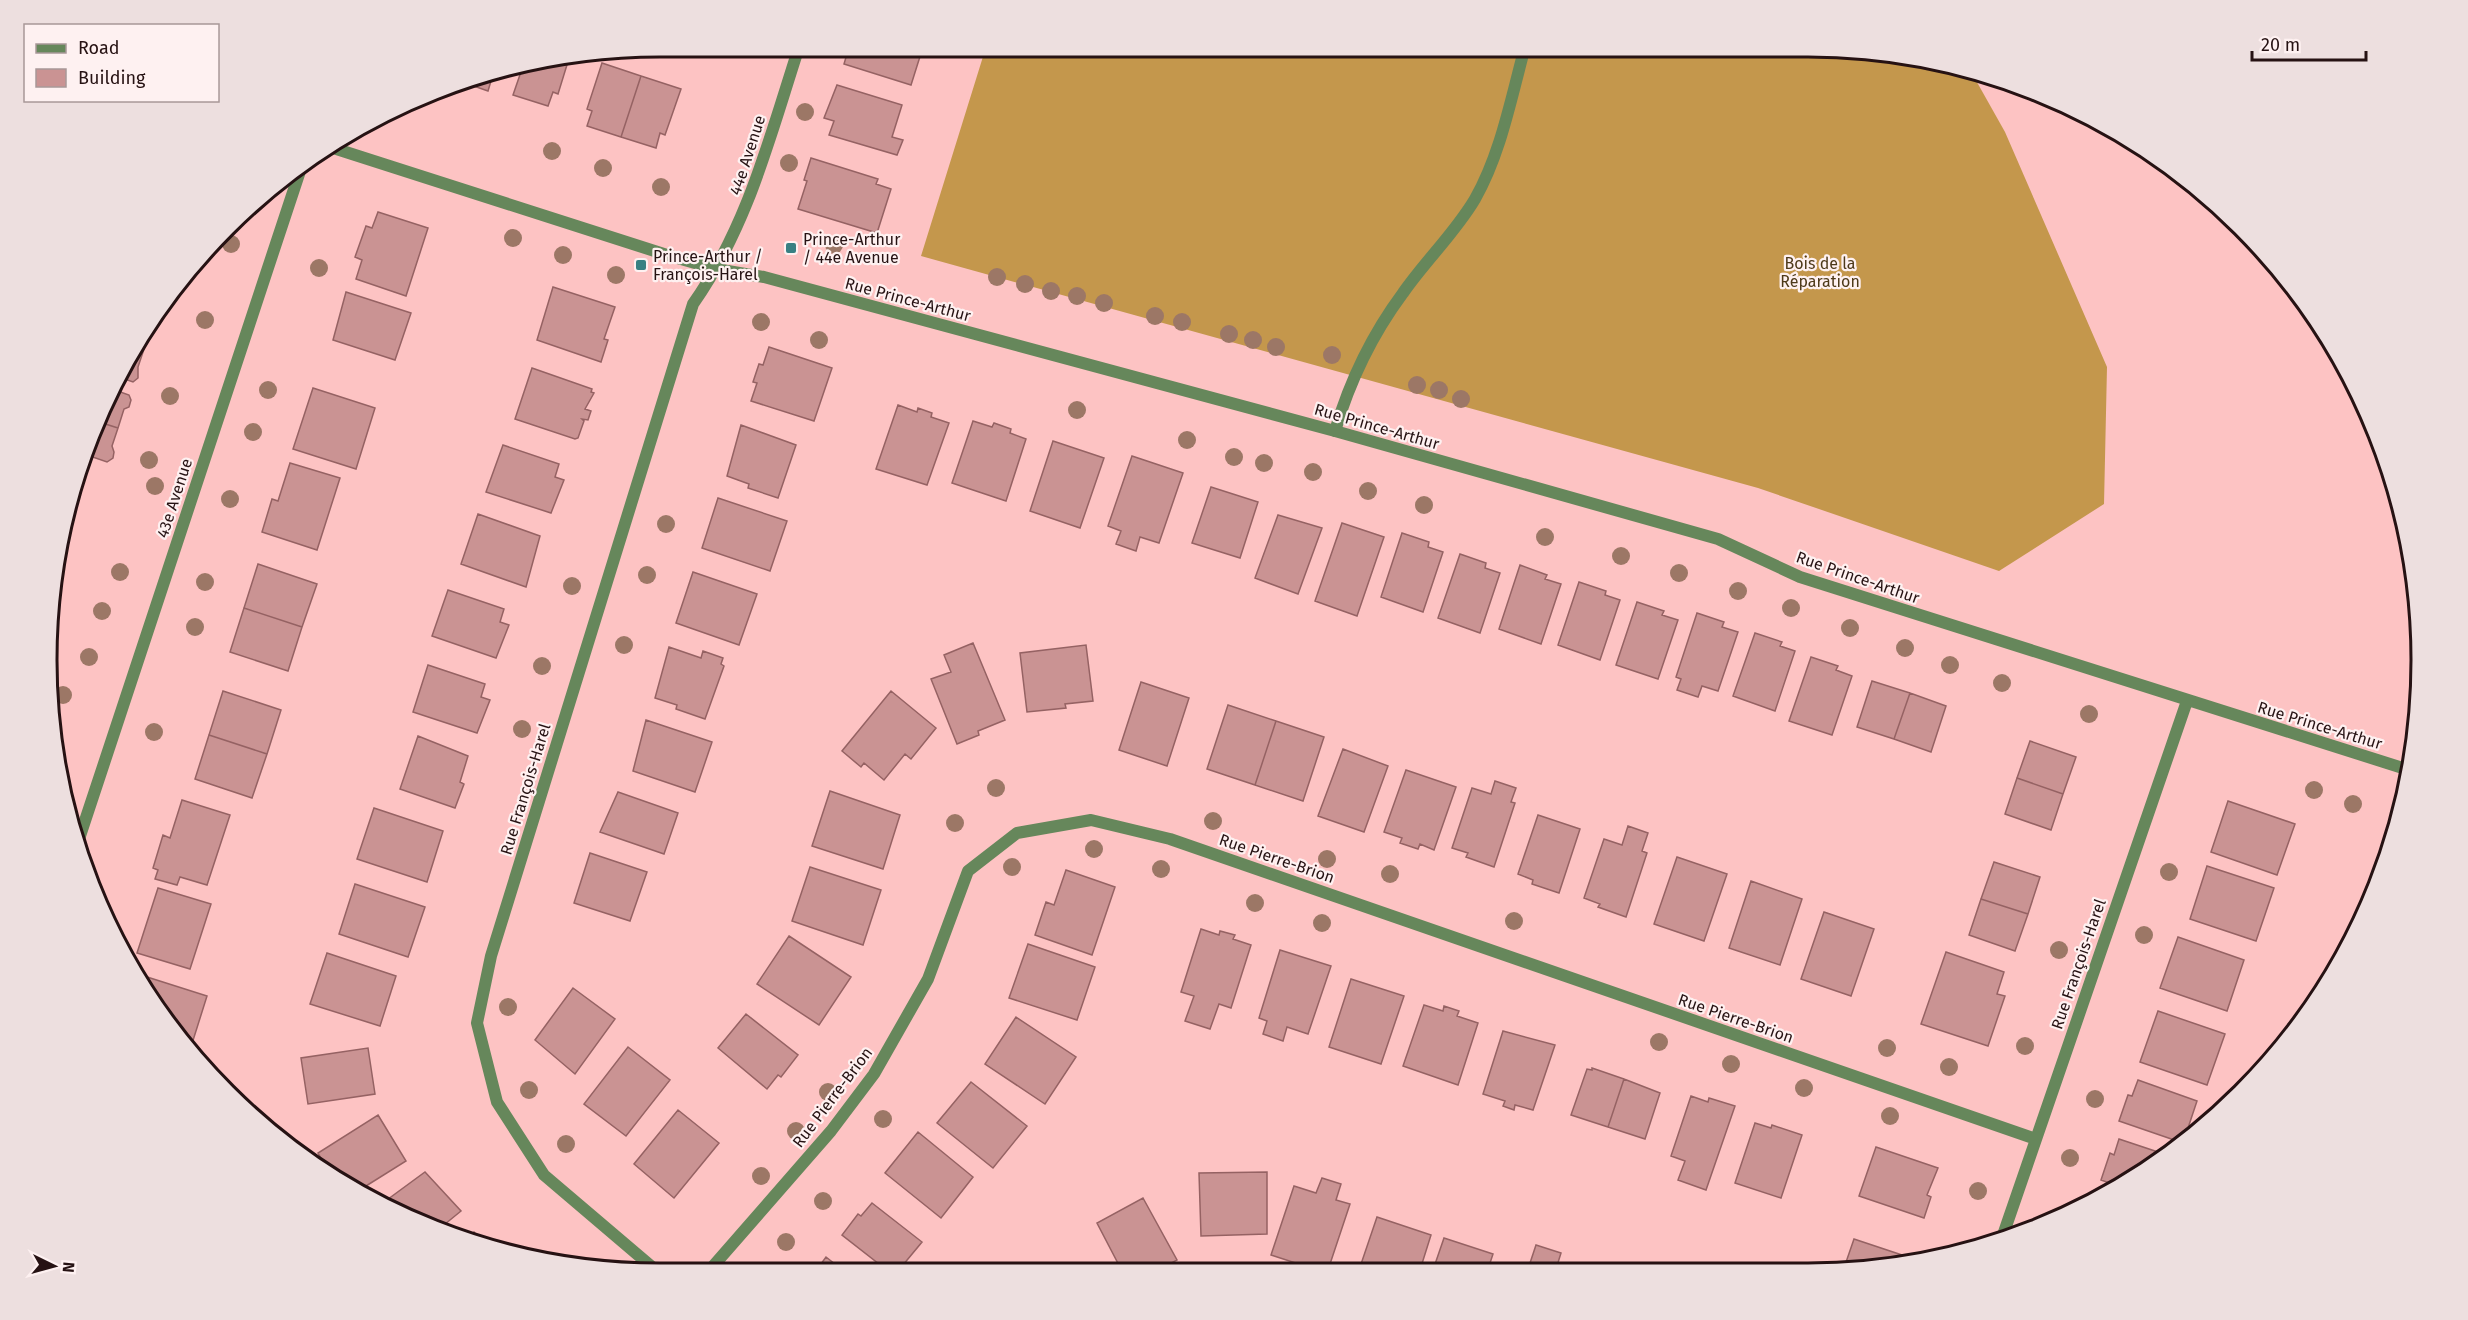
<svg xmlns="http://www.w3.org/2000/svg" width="2468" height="1320" viewBox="0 0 2468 1320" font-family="'Fira Sans',sans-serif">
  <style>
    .forest { fill: #c4974c }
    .building { fill: #ca9393; stroke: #956263; stroke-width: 1.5 }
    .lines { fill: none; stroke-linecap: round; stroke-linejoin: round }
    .lane { stroke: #66875b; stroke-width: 12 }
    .street { stroke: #66875b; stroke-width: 12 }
    .tree { fill: #9c7766 }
    .poi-dot { fill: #388083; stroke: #fef1f1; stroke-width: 2 }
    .labels { text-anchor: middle; stroke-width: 4.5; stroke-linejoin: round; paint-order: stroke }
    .street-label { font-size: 16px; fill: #261213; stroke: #fef1f1 }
    .poi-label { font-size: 16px; fill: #261213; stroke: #fef1f1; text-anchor: start }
    .park-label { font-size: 16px; fill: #4d3919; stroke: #fef1f1 }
    .rim { fill: none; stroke: #261213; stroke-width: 3 }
  </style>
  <rect width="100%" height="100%" fill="#fdc3c3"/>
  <path class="forest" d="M986 47 1848 48 1969 68 2005 132 2107 367 2104 504 1999 571 1758 488 921 256Z"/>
  <path class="building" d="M849 47H923L911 85 844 64Z
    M570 55 558 94 553 92 548 106 513 95 524 63Z
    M602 63 641 76 621 137 587 126 592 111 587 109Z
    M494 71 488 91 462 82V79Z
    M641 76 681 89 665 135 660 133 656 148 621 137Z
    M837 85 902 105 892 137 903 140 897 155 829 135 834 121 824 118Z
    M811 158 878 179 876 184 891 189 877 233 798 209 807 181 804 180Z
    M378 212 428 228 406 296 356 279 362 260 355 257 366 226 372 228Z
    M553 287 615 307 604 339 608 340 601 362 537 340Z
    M346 292 411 313 395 360 333 340Z
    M153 315 157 321 150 330 144 349 136 346Z
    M136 346 144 349 138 367V378L133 382 119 377Z
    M769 347 832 368 814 421 751 401 757 383 753 382 759 364 763 365Z
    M532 368 592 389 591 392 594 393 585 409 591 411 588 420 582 419 584 421 578 438 575 439 515 419Z
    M313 388 375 408 356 469 293 449Z
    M112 389 129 395 131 400 129 407 124 409 118 428 96 421Z
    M898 405 917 412 918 408 932 413 931 417 949 423 927 485 876 469Z
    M96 421 118 428 112 446 114 452 113 458 107 462 84 454Z
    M973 421 992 427 994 423 1011 429 1010 433 1026 439 1006 501 952 483Z
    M741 425 796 445 778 498 748 488 749 484 727 476Z
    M1053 441 1104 458 1080 528 1030 511Z
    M503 445 559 464 555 477 564 480 551 513 486 492Z
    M1132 456 1183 473 1159 543 1140 537 1136 551 1116 544 1121 531 1108 526Z
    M290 463 340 478 317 550 262 532 272 499 278 501Z
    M1211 487 1258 502 1240 558 1192 543Z
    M718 498 787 521 770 571 702 548Z
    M478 514 540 536 526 587 461 564Z
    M1278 515 1322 528 1298 594 1255 578Z
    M1342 523 1384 537 1357 616 1315 601Z
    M1402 533 1429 542 1428 547 1443 552 1423 612 1381 597Z
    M1460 554 1486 563 1485 568 1500 573 1480 633 1438 618Z
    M258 564 317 584 302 627 244 608Z
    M1520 565 1547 575 1545 579 1561 584 1541 644 1499 629Z
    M693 572 757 594 739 645 676 623Z
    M1579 582 1606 591 1605 595 1620 600 1600 660 1558 645Z
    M448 590 504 609 500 622 509 625 496 658 432 636Z
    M1637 602 1664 611 1662 615 1678 620 1658 679 1616 665Z
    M244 608 302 627 288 671 230 652Z
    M1697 613 1724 622 1722 627 1738 632 1718 691 1702 686 1698 697 1677 690 1681 679 1676 677Z
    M1755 633 1782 642 1780 646 1795 651 1775 711 1733 696Z
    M973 643 1005 720 978 731 979 735 957 744 931 679 951 672 944 655Z
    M1086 645 1093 701 1065 704 1066 708 1027 712 1020 653Z
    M669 647 701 658 703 651 723 658 721 664 724 666 705 719 676 709 677 705 655 698Z
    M1811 657 1838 666 1836 670 1852 676 1832 735 1789 721Z
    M428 665 485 684 481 697 490 700 477 733 413 712Z
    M1872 681 1910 693 1894 739 1857 727Z
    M1141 682 1189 698 1167 766 1119 750Z
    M223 691 281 710 267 754 209 735Z
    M891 691 936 728 911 759 905 754 884 780 864 763 861 767 842 751Z
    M1910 693 1946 706 1931 752 1894 739Z
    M1228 705 1276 721 1255 785 1207 769Z
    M646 720 712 742 695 792 633 771Z
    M1276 721 1324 737 1303 801 1255 785Z
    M209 735 267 754 252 798 195 779Z
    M418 736 468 756 460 782 464 784 455 808 400 789Z
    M2030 741 2076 757 2063 794 2017 778Z
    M1343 749 1388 766 1364 832 1318 816Z
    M1406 770 1456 787 1434 850 1420 844 1418 849 1400 843 1402 838 1384 832Z
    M2017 778 2063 794 2051 830 2005 814Z
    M1495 781 1516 788 1511 802 1515 803 1494 867 1466 857 1468 853 1452 848 1472 788 1491 794Z
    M830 791 900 815 883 869 812 846Z
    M618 792 678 813 664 854 600 832Z
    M182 800 230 815 207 885 180 877 177 885 155 879 158 870 153 868 163 835 170 838Z
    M2228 801 2295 824 2277 875 2211 852Z
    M374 808 443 831 427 882 357 859Z
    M1538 815 1580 829 1559 893 1532 884 1533 880 1518 874Z
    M1628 826 1648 833 1642 851 1647 853 1626 917 1598 907 1600 904 1584 898 1604 839 1622 845Z
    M590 853 647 872 630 921 574 903Z
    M1677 857 1727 874 1704 941 1654 924Z
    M1994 862 2040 877 2028 914 1981 899Z
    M2207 866 2274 888 2256 941 2190 919Z
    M810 867 881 890 863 945 792 921Z
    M1066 870 1115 887 1092 955 1035 935 1046 902 1054 905Z
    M1751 881 1802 899 1780 965 1729 948Z
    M355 884 425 907 408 957 339 934Z
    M158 888 211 904 190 969 137 953Z
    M1981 899 2028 914 2015 951 1969 935Z
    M1824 912 1874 929 1851 996 1801 979Z
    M1201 929 1219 935 1220 931 1235 935 1233 939 1251 945 1231 1008 1219 1004 1210 1029 1185 1021 1194 996 1181 992Z
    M789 936 851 977 819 1025 757 984Z
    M2178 937 2244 960 2227 1011 2160 988Z
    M1028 944 1095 967 1077 1020 1009 998Z
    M1280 950 1331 966 1308 1034 1287 1027 1283 1041 1263 1034 1267 1021 1259 1018Z
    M1946 952 2004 972 1997 994 2005 996 1988 1046 1921 1024Z
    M327 953 396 976 380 1026 310 1004Z
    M144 976 207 996 190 1050 150 1001 141 986Z
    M1351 979 1404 996 1381 1064 1329 1047Z
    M573 988 615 1019 575 1074 535 1040Z
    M1424 1005 1443 1011 1444 1006 1459 1011 1457 1016 1478 1023 1458 1085 1403 1066Z
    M2158 1011 2225 1034 2207 1085 2140 1062Z
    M746 1014 798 1055 781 1077 778 1075 767 1089 718 1048Z
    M1016 1017 1076 1057 1045 1104 985 1064Z
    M1503 1031 1555 1045 1533 1110 1515 1105 1514 1110 1503 1106 1505 1101 1483 1094Z
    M628 1047 670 1080 626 1136 584 1104Z
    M368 1048 375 1094 308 1104 301 1058Z
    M1592 1068 1624 1079 1608 1127 1571 1115 1587 1069 1592 1070Z
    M1624 1079 1660 1093 1645 1139 1608 1127Z
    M2138 1080 2197 1101 2183 1143 2119 1121 2128 1095 2132 1096Z
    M971 1082 1027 1126 993 1168 937 1123Z
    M1691 1096 1708 1102 1709 1098 1735 1106 1706 1190 1678 1180 1685 1161 1671 1156Z
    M678 1110 719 1143 674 1198 634 1164Z
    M378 1115 406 1161 358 1191 330 1174 318 1153Z
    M1755 1123 1771 1128 1772 1125 1802 1135 1781 1198 1735 1183Z
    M918 1132 973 1177 941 1218 885 1173Z
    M2119 1139 2167 1155 2115 1185 2101 1180 2110 1153 2114 1155Z
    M1876 1147 1938 1168 1927 1195 1931 1197 1924 1218 1859 1196Z
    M425 1172 461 1211 439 1229 380 1205Z
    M1267 1172V1234L1201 1236 1199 1173Z
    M1322 1178 1341 1184 1336 1200 1350 1204 1328 1270H1317L1271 1255 1294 1186 1316 1193Z
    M1143 1198 1177 1260 1157 1271H1122L1097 1223Z
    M872 1203 922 1242 898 1271H888L842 1235 858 1214 861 1216Z
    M1377 1217 1431 1235 1420 1270H1359Z
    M474 1232 486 1246 490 1243 496 1251 465 1239Z
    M1444 1238 1493 1254 1488 1269 1433 1270Z
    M1854 1239 1917 1260 1888 1268H1844Z
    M1536 1245 1561 1253 1556 1269H1519L1521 1264 1529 1266Z
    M826 1257 844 1271 815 1272Z"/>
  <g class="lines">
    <path class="lane" d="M1335 431C1350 380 1371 336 1403 293 1425 261 1455 233 1475 199 1501 153 1511 98 1525 47"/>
    <path class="street" d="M327 146 667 255 716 269 764 277 1335 431 1718 539 1800 577 2409 770
      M77 845 303 162
      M2002 1238 2187 701
      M658 1272 544 1175 497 1102 477 1023 491 956 693 304C748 226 770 136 799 47
      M708 1272 831 1131 874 1074 928 979 968 871 1017 833 1091 820 1170 839 2036 1139"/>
  </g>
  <g class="tree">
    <circle cx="805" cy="112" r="9"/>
    <circle cx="552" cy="151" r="9"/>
    <circle cx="789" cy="163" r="9"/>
    <circle cx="603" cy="168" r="9"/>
    <circle cx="661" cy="187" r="9"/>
    <circle cx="513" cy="238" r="9"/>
    <circle cx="231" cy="244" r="9"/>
    <circle cx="834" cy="245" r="9"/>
    <circle cx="563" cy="255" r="9"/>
    <circle cx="319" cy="268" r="9"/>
    <circle cx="616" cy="275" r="9"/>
    <circle cx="997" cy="277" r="9"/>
    <circle cx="1025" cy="284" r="9"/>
    <circle cx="1051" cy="291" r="9"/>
    <circle cx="1077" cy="296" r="9"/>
    <circle cx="1104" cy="303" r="9"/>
    <circle cx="1155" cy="316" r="9"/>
    <circle cx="205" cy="320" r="9"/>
    <circle cx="761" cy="322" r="9"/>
    <circle cx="1182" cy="322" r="9"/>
    <circle cx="1229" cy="334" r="9"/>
    <circle cx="819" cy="340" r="9"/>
    <circle cx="1253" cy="340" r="9"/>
    <circle cx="1276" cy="347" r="9"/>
    <circle cx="1332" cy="355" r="9"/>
    <circle cx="1417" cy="385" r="9"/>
    <circle cx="268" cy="390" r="9"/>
    <circle cx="1439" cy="390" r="9"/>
    <circle cx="170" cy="396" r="9"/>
    <circle cx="1461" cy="399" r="9"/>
    <circle cx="1077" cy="410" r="9"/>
    <circle cx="253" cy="432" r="9"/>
    <circle cx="1187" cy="440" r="9"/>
    <circle cx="1234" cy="457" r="9"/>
    <circle cx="149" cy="460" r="9"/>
    <circle cx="1264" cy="463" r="9"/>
    <circle cx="1313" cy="472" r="9"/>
    <circle cx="155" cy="486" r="9"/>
    <circle cx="1368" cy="491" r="9"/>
    <circle cx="230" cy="499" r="9"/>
    <circle cx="1424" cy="505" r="9"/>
    <circle cx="666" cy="524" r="9"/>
    <circle cx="1545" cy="537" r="9"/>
    <circle cx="1621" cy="556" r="9"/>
    <circle cx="120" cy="572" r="9"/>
    <circle cx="1679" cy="573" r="9"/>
    <circle cx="647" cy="575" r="9"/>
    <circle cx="205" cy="582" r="9"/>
    <circle cx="572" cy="586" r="9"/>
    <circle cx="1738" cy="591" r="9"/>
    <circle cx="1791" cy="608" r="9"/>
    <circle cx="102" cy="611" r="9"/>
    <circle cx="195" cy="627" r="9"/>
    <circle cx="1850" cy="628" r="9"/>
    <circle cx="624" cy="645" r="9"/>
    <circle cx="1905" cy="648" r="9"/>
    <circle cx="89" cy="657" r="9"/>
    <circle cx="1950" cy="665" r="9"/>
    <circle cx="542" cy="666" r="9"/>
    <circle cx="2002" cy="683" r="9"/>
    <circle cx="63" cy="695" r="9"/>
    <circle cx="2089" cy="714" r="9"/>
    <circle cx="522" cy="729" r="9"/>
    <circle cx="154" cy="732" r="9"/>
    <circle cx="996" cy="788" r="9"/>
    <circle cx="2314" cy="790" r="9"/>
    <circle cx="2353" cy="804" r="9"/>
    <circle cx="1213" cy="821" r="9"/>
    <circle cx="955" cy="823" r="9"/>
    <circle cx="1094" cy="849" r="9"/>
    <circle cx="1327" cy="859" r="9"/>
    <circle cx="1012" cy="867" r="9"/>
    <circle cx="1161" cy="869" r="9"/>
    <circle cx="2169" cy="872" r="9"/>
    <circle cx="1390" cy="874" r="9"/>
    <circle cx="1255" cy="903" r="9"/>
    <circle cx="1514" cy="921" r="9"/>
    <circle cx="1322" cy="923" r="9"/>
    <circle cx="2144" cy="935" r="9"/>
    <circle cx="2059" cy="950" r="9"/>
    <circle cx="508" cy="1007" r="9"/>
    <circle cx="1659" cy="1042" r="9"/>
    <circle cx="2025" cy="1046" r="9"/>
    <circle cx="1887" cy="1048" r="9"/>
    <circle cx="1731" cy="1064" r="9"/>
    <circle cx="1949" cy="1067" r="9"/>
    <circle cx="1804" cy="1088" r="9"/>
    <circle cx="529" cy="1090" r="9"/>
    <circle cx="828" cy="1092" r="9"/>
    <circle cx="2095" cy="1099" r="9"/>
    <circle cx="1890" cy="1116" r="9"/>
    <circle cx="883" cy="1119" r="9"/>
    <circle cx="796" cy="1131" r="9"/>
    <circle cx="566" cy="1144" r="9"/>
    <circle cx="2070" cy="1158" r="9"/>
    <circle cx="761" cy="1176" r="9"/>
    <circle cx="1978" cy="1191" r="9"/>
    <circle cx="823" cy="1201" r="9"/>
    <circle cx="786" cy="1242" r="9"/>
  </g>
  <g class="poi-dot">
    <rect x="785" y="242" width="12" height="12" rx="3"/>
    <rect x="635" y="259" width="12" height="12" rx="3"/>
  </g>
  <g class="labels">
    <g class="street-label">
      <text transform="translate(747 155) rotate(-72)" y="6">44e Avenue</text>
      <text transform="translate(908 299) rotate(15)" y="6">Rue Prince-Arthur</text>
      <text transform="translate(1377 426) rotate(16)" y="6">Rue Prince-Arthur</text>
      <text transform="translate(174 498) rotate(-72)" y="6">43e Avenue</text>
      <text transform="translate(1858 577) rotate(19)" y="6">Rue Prince-Arthur</text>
      <text transform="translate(2320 725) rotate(17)" y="6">Rue Prince-Arthur</text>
      <text transform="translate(525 789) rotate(-73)" y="6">Rue François-Harel</text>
      <text transform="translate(1277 858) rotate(19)" y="6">Rue Pierre-Brion</text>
      <text transform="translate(2078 964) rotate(-71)" y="6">Rue François-Harel</text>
      <text transform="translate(1736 1018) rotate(19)" y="6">Rue Pierre-Brion</text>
      <text transform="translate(832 1097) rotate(-53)" y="6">Rue Pierre-Brion</text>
    </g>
    <g class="poi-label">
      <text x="803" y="245">Prince-Arthur<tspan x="803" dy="18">/ 44e Avenue</tspan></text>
      <text x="653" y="262">Prince-Arthur /<tspan x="653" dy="18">François-Harel</tspan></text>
    </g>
    <g class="park-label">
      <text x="1820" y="269">Bois de la<tspan x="1820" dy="18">Réparation</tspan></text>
    </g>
  </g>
  <path d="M0 0H2468V1320H0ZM660 57H1808A603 603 0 0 1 2411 660V660A603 603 0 0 1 1808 1263H660A603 603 0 0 1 57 660V660A603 603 0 0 1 660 57Z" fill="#eddfdf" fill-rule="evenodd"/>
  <path class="rim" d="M660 57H1808A603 603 0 0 1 2411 660V660A603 603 0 0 1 1808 1263H660A603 603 0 0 1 57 660V660A603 603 0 0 1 660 57Z"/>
  <rect x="24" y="24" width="195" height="78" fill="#fef1f1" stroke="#a89898" stroke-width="1.5"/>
  <rect x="36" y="44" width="30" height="9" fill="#66875b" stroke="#a89898" stroke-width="1.5"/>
  <text x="78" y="54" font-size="18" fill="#261213">Road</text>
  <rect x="36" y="69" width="30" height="18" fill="#ca9393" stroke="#a89898" stroke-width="1.5"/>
  <text x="78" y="84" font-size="18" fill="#261213">Building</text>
  <g transform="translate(54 1266) rotate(95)" stroke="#fef1f1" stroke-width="4.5" paint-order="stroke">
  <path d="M0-4.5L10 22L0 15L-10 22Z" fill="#261213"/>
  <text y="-9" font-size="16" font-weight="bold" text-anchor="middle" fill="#261213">N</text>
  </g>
  <path d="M2252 51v9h114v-9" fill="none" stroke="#261213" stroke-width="3"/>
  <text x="2261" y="51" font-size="18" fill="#261213" stroke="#fef1f1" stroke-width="4.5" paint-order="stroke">20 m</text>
</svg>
